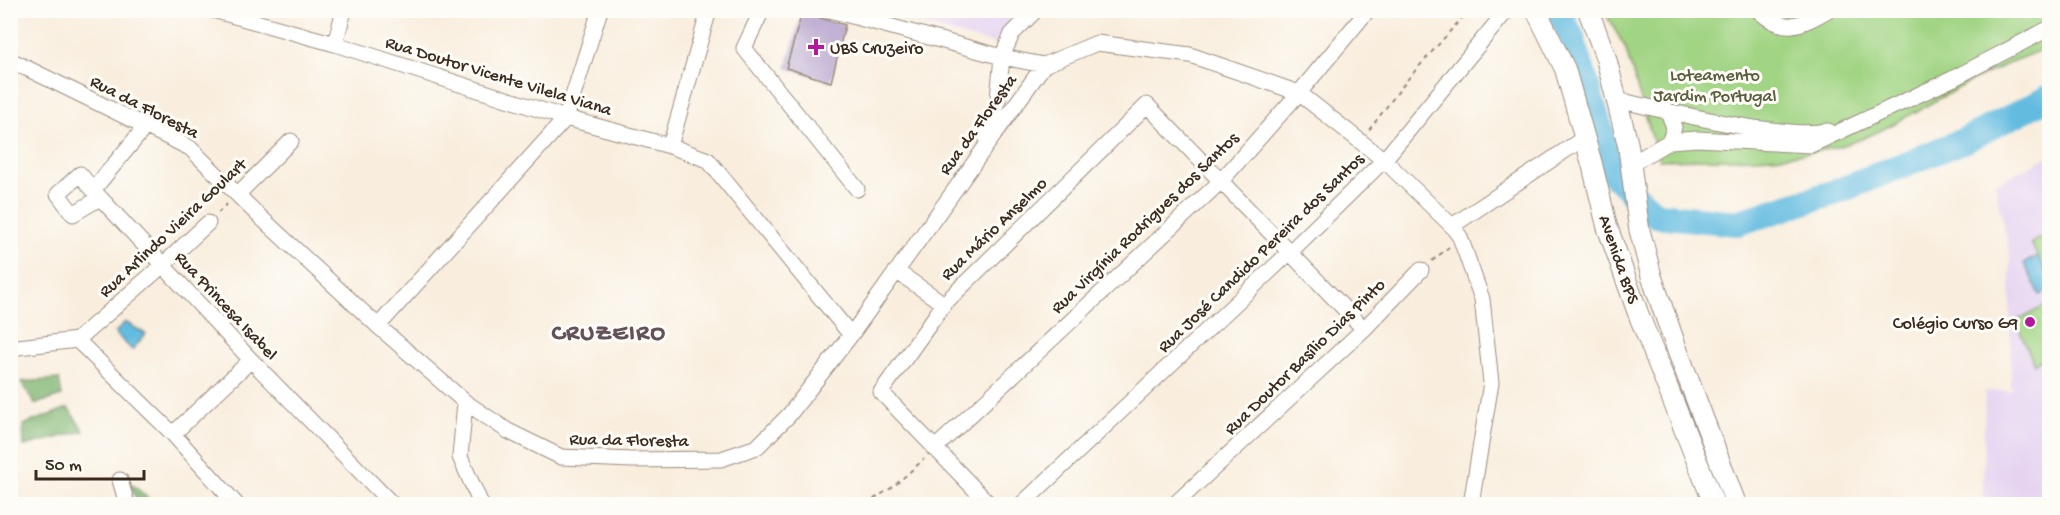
<svg xmlns="http://www.w3.org/2000/svg" width="2060" height="515" viewBox="0 0 2060 515" font-family="'Gochi Hand',sans-serif">
  <style>
    .built { fill: #e5d3f1 }
    .green { fill: #a1d483; stroke: #6e7f50; stroke-width: 1.5 }
    .forest { fill: #80b671; stroke: #5e7048; stroke-width: 1.5 }
    .water { fill: #63bce0; stroke: #4f737f; stroke-width: 1.5 }
    .lines { fill: none; stroke-linecap: round; stroke-linejoin: round }
    .river { stroke: #63bce0; stroke-width: 26 }
    .building { fill: #b19dcb }
    .minor-casing { stroke: #9a8c7e; stroke-width: 17 }
    .major-casing { stroke: #9a8c7e; stroke-width: 22 }
    .path { stroke: #9a8c7e; stroke-width: 2; stroke-dasharray: 4.5 4.5; stroke-linecap: butt }
    .minor { stroke: #fff; stroke-width: 15 }
    .major { stroke: #fff; stroke-width: 20 }
    .poi-dot { fill: #b5179e; stroke: #fdfcf7; stroke-width: 2 }
    .labels { text-anchor: middle; stroke-width: 6; stroke-linejoin: round; paint-order: stroke }
    .poi-label { font-size: 18px; fill: #3b2a1e; stroke: #fdfcf7; text-anchor: start }
    .park-label { font-size: 18px; fill: #5a5d3c; stroke: #fdfcf7 }
    .street-label { font-size: 18px; fill: #3b2a1e; stroke: #fdfcf7 }
    .district-label { font-size: 24px; font-weight: bold; letter-spacing: 1.5px; fill: #64525b; stroke: #fdfcf7 }
  </style>
  <rect width="100%" height="100%" fill="#fdfcf7"/>
  <filter id="ink" filterUnits="userSpaceOnUse"><feTurbulence type="fractalNoise" baseFrequency=".0167" numOctaves="2"/><feDisplacementMap in="SourceGraphic" scale="12" xChannelSelector="R" yChannelSelector="G"/><feConvolveMatrix kernelMatrix="1 2 1 2 8 2 1 2 1" color-interpolation-filters="sRGB"/></filter>
  <filter id="wash" filterUnits="userSpaceOnUse"><feTurbulence type="fractalNoise" baseFrequency=".008" numOctaves="4" result="noise"/><feDisplacementMap in="SourceGraphic" scale="24" xChannelSelector="R" yChannelSelector="G"/><feGaussianBlur stdDeviation="1.35" result="paint"/><feColorMatrix in="noise" values="0 0 0 0 0 0 0 0 0 0 0 0 0 0 0 0 0 1.4 0 .05"/><feComposite in="paint" operator="in"/></filter>
  <g filter="url(#wash)">
    <rect width="100%" height="100%" fill="#f9eede"/>
    <path class="built" d="M874 11 1019 10V11L1004 25 998 45Z
      M2049 156V495L2031 504H1994L1983 497 1985 391H2011L2010 254 1995 184Z"/>
    <path class="green" d="M1604 11H2049V47C2013 60 1976 78 1942 97 1913 113 1884 131 1853 142 1794 162 1721 158 1659 160L1625 47Z
      M2049 233V278L2031 243Z
      M2049 304V356L2034 364 2016 321Z"/>
    <path class="forest" d="M59 379 62 396 35 404 21 382Z
      M68 408 84 431 24 446 23 425Z
      M127 480 155 504H139Z"/>
    <path class="water" d="M2038 256 2049 278V289L2040 295 2024 263Z
      M125 322 146 334 132 350 115 333Z"/>
    <g class="lines">
      <path class="river" d="M1558 10 1572 38 1615 176 1656 215 1737 223 1836 192 1965 140 2050 97"/>
    </g>
    <g id="blocks">
      <path class="building" d="M802 13 845 25 831 82 786 68Z"/>
    </g>
  </g>
  <g filter="url(#ink)">
    <use href="#blocks" fill-opacity="0" stroke="#9a8c7e" stroke-width="1.5"/>
    <g class="lines">
      <g class="minor-casing">
        <path id="minor" d="M213 10 335 44 566 118 670 146 708 160 851 335
          M762 10 744 48 857 189
          M830 10 1002 57 1044 65
          M1758 10C1784 35 1801 25 1828 10
          M335 44 344 10
          M10 60 190 148 256 213 378 326 465 402 508 431 561 457 632 460 721 459 757 447 789 415 851 335 1044 65 1097 43 1190 55 1299 93 1384 160 1452 226 1460 237 1482 299 1491 383 1471 504
          M1617 100C1663 110 1708 121 1754 128 1779 131 1804 135 1828 131
          M1667 110 1674 127 1670 141
          M146 126 93 190 251 360 392 504
          M986 137 998 99 1002 57 1012 34 1036 10
          M670 146 709 10
          M1631 164 1670 141 1697 139 1811 145 1952 79 2050 28
          M93 190 80 174 58 194 73 214 100 198
          M238 194 291 141
          M1452 226 1584 138
          M896 271 944 304
          M378 326 566 118 600 10
          M77 340 173 434 236 504
          M77 340 163 265 208 223
          M10 348 77 340
          M465 402 460 457 481 504
          M173 434 251 360
          M934 449 1220 182 1299 93 1368 10
          M120 480 127 504
          M989 504 881 392 944 304 1147 105 1364 329
          M1022 504 1289 253 1384 160 1507 10
          M1175 504 1364 329 1421 270"/>
      </g>
      <g class="major-casing">
        <path id="major" d="M1536 10 1565 69 1592 164 1607 226 1638 313 1714 504
          M1588 10 1606 58 1628 145 1639 228 1652 278 1678 352 1736 504"/>
      </g>
      <path class="path" d="M1369 130 1407 80 1469 10
        M218 213 227 204
        M1432 261 1449 247
        M866 504 893 487 924 459"/>
      <use href="#minor" class="minor"/>
      <use href="#major" class="major"/>
    </g>
  </g>
  <g class="poi-dot">
    <path d="M813 38h6v6h6v6h-6v6h-6v-6h-6v-6h6z"/>
    <circle cx="2030" cy="322" r="6"/>
  </g>
  <g class="labels">
    <g class="poi-label">
      <text x="830" y="53">UBS Cruzeiro</text>
      <text x="2018" y="328" text-anchor="end">Colégio Curso G9</text>
    </g>
    <g class="park-label">
      <text x="1715" y="80">Loteamento<tspan x="1715" dy="21">Jardim Portugal</tspan></text>
    </g>
    <g class="street-label">
      <text transform="translate(499 75) rotate(17)" y="6">Rua Doutor Vicente Vilela Viana</text>
      <text transform="translate(145 106) rotate(27)" y="6">Rua da Floresta</text>
      <text transform="translate(977 124) rotate(-54)" y="6">Rua da Floresta</text>
      <text transform="translate(1144 222) rotate(-44)" y="6">Rua Virgínia Rodrigues dos Santos</text>
      <text transform="translate(172 227) rotate(-43)" y="6">Rua Arlindo Vieira Goulart</text>
      <text transform="translate(993 228) rotate(-44)" y="6">Rua Mário Anselmo</text>
      <text transform="translate(1260 252) rotate(-44)" y="6">Rua José Candido Pereira dos Santos</text>
      <text transform="translate(1620 259) rotate(71)" y="6">Avenida BPS</text>
      <text transform="translate(227 305) rotate(47)" y="6">Rua Princesa Isabel</text>
      <text transform="translate(1304 356) rotate(-44)" y="6">Rua Doutor Basílio Dias Pinto</text>
      <text transform="translate(629 439) rotate(1)" y="6">Rua da Floresta</text>
    </g>
    <g class="district-label">
      <text x="609" y="339">CRUZEIRO</text>
    </g>
  </g>
  <rect width="2060" height="515" fill="none" stroke="#fdfcf7" stroke-width="36"/>
  <path d="M36 470v9h108v-9" fill="none" stroke="#3b2a1e" stroke-width="3"/>
  <text x="45" y="470" font-size="18" fill="#3b2a1e" stroke="#fdfcf7" stroke-width="4.5" paint-order="stroke">50 m</text>
</svg>
